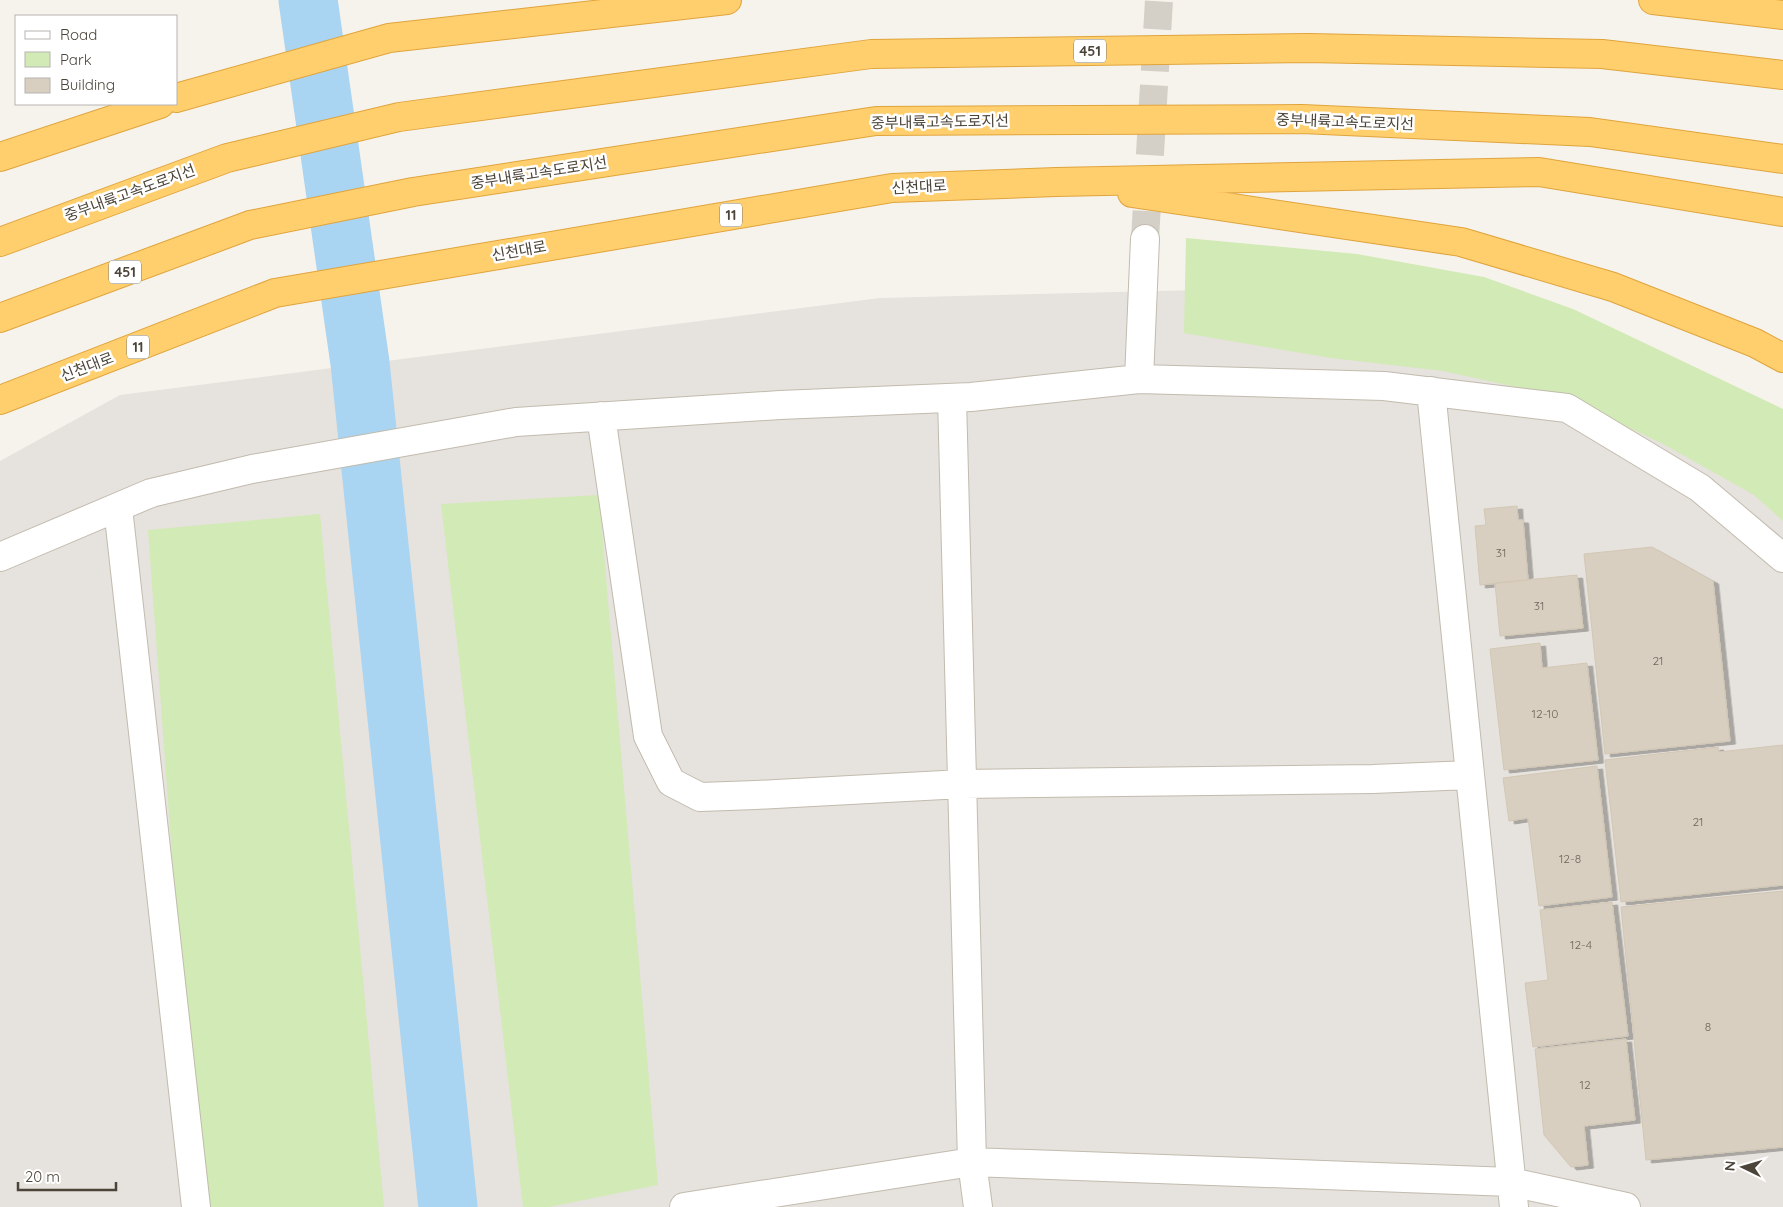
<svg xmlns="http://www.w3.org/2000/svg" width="1783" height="1207" viewBox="0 0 1783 1207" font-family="Quicksand,'Noto Sans KR',sans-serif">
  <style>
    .industrial { fill: #e6e2dd }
    .green { fill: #d2eab5 }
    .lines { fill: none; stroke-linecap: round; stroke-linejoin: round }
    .river { stroke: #a9d4f2; stroke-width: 59 }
    .building { fill: #d8cfc1; stroke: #d3c7b4; filter: url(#shadow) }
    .street-tunnel { stroke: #d4d0c8; stroke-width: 28; stroke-dasharray: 28 14; stroke-linecap: butt }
    .street-casing { stroke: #c2bbae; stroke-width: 30 }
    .highway-casing { stroke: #e0a43c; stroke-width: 30 }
    .street { stroke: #fff; stroke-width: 28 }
    .highway { stroke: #ffcf6e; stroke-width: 28 }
    .labels { text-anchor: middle; stroke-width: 5; stroke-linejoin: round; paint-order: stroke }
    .number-label { font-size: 12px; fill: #6e675b }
    .shield { fill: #fff; stroke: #817c74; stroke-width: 1 }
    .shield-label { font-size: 14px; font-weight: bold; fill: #4b4439 }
    .street-label { font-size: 15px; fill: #4b4439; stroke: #fff }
  </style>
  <defs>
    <filter id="shadow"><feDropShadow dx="5.5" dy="3" stdDeviation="0" flood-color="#0004"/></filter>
  </defs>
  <rect width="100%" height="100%" fill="#f6f3ec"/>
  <path class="industrial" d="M1319 287 1783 441V1207H0V461L120 395 880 298Z"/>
  <path class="green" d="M1186 238 1357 254 1484 277 1573 309 1783 409V521L1754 495 1663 444 1566 398 1443 371 1331 358 1184 333Z
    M599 495 658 1185 549 1207H523L441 504Z
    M320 514 384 1207H198L148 530Z"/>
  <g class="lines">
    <path class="river" d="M308 0 360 363 448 1207"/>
  </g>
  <path class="building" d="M1517 506 1518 520H1523L1528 580 1480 585 1475 526 1486 525 1484 509Z
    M1652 547 1713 581 1730 741 1605 754 1584 554Z
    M1577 575 1583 628 1500 636 1495 583Z
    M1540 643 1542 668 1587 663 1598 760 1504 770 1490 649Z
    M1783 745V885L1621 902 1605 760 1718 747 1719 752Z
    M1597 766 1612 897 1539 906 1528 818 1509 821 1503 778Z
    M1783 891V1147L1646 1160 1621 907Z
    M1612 902 1628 1036 1533 1047 1525 983 1548 980 1540 910Z
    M1626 1039 1635 1120 1584 1126 1588 1165 1571 1167 1544 1135 1535 1049Z"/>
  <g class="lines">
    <path class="street-tunnel" d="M1145 239 1159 0"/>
    <g class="street-casing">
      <path id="street" d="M1139 379 1145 239
        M1431 391 1514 1207
        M952 398 972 1162 978 1207
        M601 416 648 736 671 782 700 797 756 795 962 784 1373 779 1470 775
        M118 508 196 1207
        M0 557 151 493 252 469 516 422 780 405 971 397 1139 379 1384 386 1567 408 1700 488 1783 558
        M684 1207 972 1162 1511 1182 1626 1207"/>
    </g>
    <g class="highway-casing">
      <path id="highway" d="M1653 0 1783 15
        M176 98 389 38 727 0
        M0 157 160 104
        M1132 193 1461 242 1613 287 1755 343 1783 358
        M0 242 227 158 399 117 871 54 1308 48 1602 54 1783 75
        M0 318 250 225 413 192 876 121 1302 119 1590 132 1783 159
        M0 400 275 293 892 188 1056 182 1539 172 1783 212"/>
    </g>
    <use href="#street" class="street"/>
    <use href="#highway" class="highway"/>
  </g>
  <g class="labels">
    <g class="number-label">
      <text x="1501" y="557">31</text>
      <text x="1539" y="610">31</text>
      <text x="1658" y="665">21</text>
      <text x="1545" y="718">12-10</text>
      <text x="1698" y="826">21</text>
      <text x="1570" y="863">12-8</text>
      <text x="1581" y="949">12-4</text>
      <text x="1708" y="1031">8</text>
      <text x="1585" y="1089">12</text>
    </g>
    <g class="shield">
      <rect x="1074" y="39.5" width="32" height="23" rx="4"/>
      <rect x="720" y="203.5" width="22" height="23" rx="4"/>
      <rect x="109" y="260.5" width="32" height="23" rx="4"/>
      <rect x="127" y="335.5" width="22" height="23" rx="4"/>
    </g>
    <g class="shield-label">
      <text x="1090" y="56">451</text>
      <text x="731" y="220">11</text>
      <text x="125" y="277">451</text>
      <text x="138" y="352">11</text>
    </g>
    <g class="street-label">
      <text transform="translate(940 122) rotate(-1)" y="5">중부내륙고속도로지선</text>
      <text transform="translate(1345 122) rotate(2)" y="5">중부내륙고속도로지선</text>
      <text transform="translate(539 173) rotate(-9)" y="5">중부내륙고속도로지선</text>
      <text transform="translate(919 187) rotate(-3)" y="5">신천대로</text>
      <text transform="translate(130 193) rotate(-20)" y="5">중부내륙고속도로지선</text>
      <text transform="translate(519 251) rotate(-10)" y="5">신천대로</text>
      <text transform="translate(87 367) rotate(-21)" y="5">신천대로</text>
    </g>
  </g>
  <rect x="15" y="15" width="162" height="90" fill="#ffffff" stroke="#b7b4b0"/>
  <rect x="25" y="31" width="25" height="8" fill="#ffffff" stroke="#b7b4b0"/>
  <text x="60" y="40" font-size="15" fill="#4b4439">Road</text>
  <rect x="25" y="52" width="25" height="15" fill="#d2eab5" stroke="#b7b4b0"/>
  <text x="60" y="65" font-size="15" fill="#4b4439">Park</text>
  <rect x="25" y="78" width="25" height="15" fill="#d8cfc1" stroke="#b7b4b0"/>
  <text x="60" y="90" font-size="15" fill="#4b4439">Building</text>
  <g transform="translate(1743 1167) rotate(275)" stroke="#ffffff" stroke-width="4" paint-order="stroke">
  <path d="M0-4L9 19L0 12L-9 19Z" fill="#4b4439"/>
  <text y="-8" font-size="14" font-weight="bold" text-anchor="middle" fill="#4b4439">N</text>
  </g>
  <path d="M18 1182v8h98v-8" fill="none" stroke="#4b4439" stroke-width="2.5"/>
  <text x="25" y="1182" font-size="15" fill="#4b4439" stroke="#ffffff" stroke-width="4" paint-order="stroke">20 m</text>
</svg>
